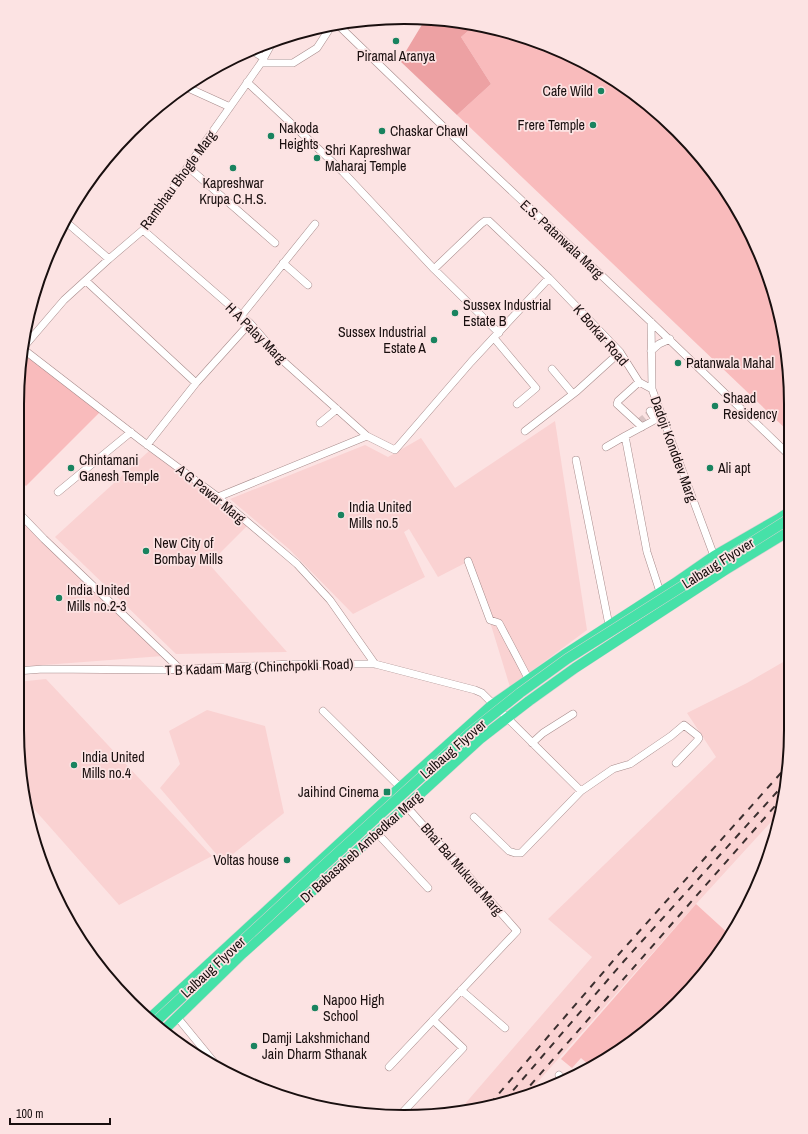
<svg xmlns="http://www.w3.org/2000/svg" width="808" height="1134" viewBox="0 0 808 1134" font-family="'Archivo Narrow',sans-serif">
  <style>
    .built { fill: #fad2d2 }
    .green { fill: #f9bbbc }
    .forest { fill: #eda1a3 }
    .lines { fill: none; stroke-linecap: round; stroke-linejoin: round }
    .minor-tunnel { stroke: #dac3c3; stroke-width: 7; stroke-dasharray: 7 3.5; stroke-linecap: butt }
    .minor-casing { stroke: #a78b8b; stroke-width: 8 }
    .highway-casing { stroke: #d1cfcf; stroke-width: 11 }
    .minor { stroke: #fff; stroke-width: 7 }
    .highway { stroke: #46e1a8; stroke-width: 10 }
    .rail { stroke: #3b2f2f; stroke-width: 2; stroke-dasharray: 7 7; stroke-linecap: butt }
    .highway-bridge-casing { stroke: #d1cfcf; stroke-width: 11; stroke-linecap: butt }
    .highway-bridge { stroke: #46e1a8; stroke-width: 10 }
    .poi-dot { fill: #19835f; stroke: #fce3e3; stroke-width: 1.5 }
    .labels { text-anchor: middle; stroke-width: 3.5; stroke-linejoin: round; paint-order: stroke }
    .poi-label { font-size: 14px; fill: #190f0f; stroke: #fce3e3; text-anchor: start }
    .street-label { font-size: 14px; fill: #190f0f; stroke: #fce3e3 }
    .rim { fill: none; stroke: #190f0f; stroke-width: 2 }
  </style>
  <rect width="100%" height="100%" fill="#fce3e3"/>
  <path class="built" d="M555 421 587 630 510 687 471 560 438 577 409 529 404 532 425 577 353 614 289 549 230 499 365 445 388 457 421 438 455 488Z
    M149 451 217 500 247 526 209 564 287 652 176 654 55 537Z
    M17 515 163 656 17 667Z
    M790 658V755L781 811 696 904 527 1094 457 1113 592 957 548 919 716 757 687 713 747 683Z
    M46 679 212 856 119 905 26 800 17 730V682Z
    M207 710 265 726 284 813 223 862 160 788 180 764 169 731Z"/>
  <path class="green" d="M475 25 504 30 575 57 640 97 695 149 751 233 788 353V431L457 115 491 84 461 37Z
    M30 357 102 410 26 486 17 477V404L21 363Z
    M696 904 730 935 711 966 659 1021 589 1065 581 1058 572 1068 561 1059Z"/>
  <path class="forest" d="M426 18 475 25 461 37 491 84 457 115 400 61Z"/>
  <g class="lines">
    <path class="minor-tunnel" d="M639 422 649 414"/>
    <g class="minor-casing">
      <path id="minor" d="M337 24 451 134 651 322 788 454
        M251 50 264 58
        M261 63H293L317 48 332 25
        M247 82 343 172 434 269 481 224 485 221H489L549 278 620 352 639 382 652 389
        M186 87 230 107
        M188 167 275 243
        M65 221 109 259
        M143 230 250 323 282 360 367 436
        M283 263 308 285
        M434 269 499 333
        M86 281 196 383
        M241 316 315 224
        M651 322 652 389 714 556 716 560
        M494 338 536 388 517 404
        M22 349 64 300 109 259 143 230 261 63 273 41
        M23 349 142 441 218 497 297 564 330 600 375 664
        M651 351 659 344 670 339
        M552 369 573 394
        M639 382 618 401 617 404 642 427
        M650 411 655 420
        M320 423 337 409
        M525 431 577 391 620 352
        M147 445 196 383 250 323
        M606 447 625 436
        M576 460 609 625
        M58 492 131 432
        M218 497 367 436 395 450 471 362 549 278
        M17 511 44 539 181 670
        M468 561 490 620 499 623 529 680
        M660 592 647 552 625 436 662 416
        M17 671 43 669 164 670 292 664H375L475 690 482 693 581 791 613 769 630 764 671 736 684 725 698 736 699 738 697 741 676 763
        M323 711 400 787
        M532 743 543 733 573 714
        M474 817 509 851 515 853H521L581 791
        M377 833 428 888
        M461 990 505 1028
        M177 1017 218 1067
        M389 1067 517 931 407 807
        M559 1075 564 1080
        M403 1112 463 1048 433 1020"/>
    </g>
    <g class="highway-casing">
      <path id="highway" d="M148 1020 394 793 492 705 564 655 675 583 714 556 780 518 789 512
        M163 1031 242 954 407 806 422 792 480 739 529 701 575 668 725 570 789 531"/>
    </g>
    <use href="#minor" class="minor"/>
    <use href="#highway" class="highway"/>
    <path class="rail" d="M521 1096 783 797
      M504 1101 624 961 786 782
      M490 1104 619 954 789 764"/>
    <g class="highway-bridge-casing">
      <path id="highway-bridge" d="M153 1024 321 868 471 732 520 693 567 659 789 519"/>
    </g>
    <use href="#highway-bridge" class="highway-bridge"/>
  </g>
  <g class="poi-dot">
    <circle cx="396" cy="41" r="4"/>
    <circle cx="601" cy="91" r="4"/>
    <circle cx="593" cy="125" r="4"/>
    <circle cx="382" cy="131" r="4"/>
    <circle cx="271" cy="136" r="4"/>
    <circle cx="317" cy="158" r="4"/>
    <circle cx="233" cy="168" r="4"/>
    <circle cx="455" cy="313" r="4"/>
    <circle cx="434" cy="340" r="4"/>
    <circle cx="678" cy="363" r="4"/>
    <circle cx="715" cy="406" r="4"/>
    <circle cx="71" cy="468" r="4"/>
    <circle cx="710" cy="468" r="4"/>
    <circle cx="341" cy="515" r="4"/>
    <circle cx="146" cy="551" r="4"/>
    <circle cx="59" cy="598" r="4"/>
    <circle cx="74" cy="765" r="4"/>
    <rect x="383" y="788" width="8" height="8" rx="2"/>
    <circle cx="287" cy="860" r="4"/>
    <circle cx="315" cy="1008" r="4"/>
    <circle cx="254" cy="1046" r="4"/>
  </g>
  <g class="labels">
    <g class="poi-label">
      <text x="396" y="61" text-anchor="middle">Piramal Aranya</text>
      <text x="593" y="96" text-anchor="end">Cafe Wild</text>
      <text x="585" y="130" text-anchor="end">Frere Temple</text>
      <text x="279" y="133">Nakoda<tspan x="279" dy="16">Heights</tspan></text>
      <text x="390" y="136">Chaskar Chawl</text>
      <text x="325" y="155">Shri Kapreshwar<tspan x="325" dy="16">Maharaj Temple</tspan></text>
      <text x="233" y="188" text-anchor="middle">Kapreshwar<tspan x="233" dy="16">Krupa C.H.S.</tspan></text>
      <text x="463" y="310">Sussex Industrial<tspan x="463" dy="16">Estate B</tspan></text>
      <text x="426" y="337" text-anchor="end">Sussex Industrial<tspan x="426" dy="16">Estate A</tspan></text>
      <text x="686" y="368">Patanwala Mahal</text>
      <text x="723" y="403">Shaad<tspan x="723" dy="16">Residency</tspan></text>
      <text x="79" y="465">Chintamani<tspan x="79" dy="16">Ganesh Temple</tspan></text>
      <text x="718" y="473">Ali apt</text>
      <text x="349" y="512">India United<tspan x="349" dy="16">Mills no.5</tspan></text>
      <text x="154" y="548">New City of<tspan x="154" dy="16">Bombay Mills</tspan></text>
      <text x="67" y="595">India United<tspan x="67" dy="16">Mills no.2-3</tspan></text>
      <text x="82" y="762">India United<tspan x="82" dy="16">Mills no.4</tspan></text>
      <text x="379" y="797" text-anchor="end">Jaihind Cinema</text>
      <text x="279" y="865" text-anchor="end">Voltas house</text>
      <text x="323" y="1005">Napoo High<tspan x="323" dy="16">School</tspan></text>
      <text x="262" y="1043">Damji Lakshmichand<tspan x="262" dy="16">Jain Dharm Sthanak</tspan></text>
    </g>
    <g class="street-label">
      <text transform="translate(178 180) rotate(-54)" y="5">Rambhau Bhogle Marg</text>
      <text transform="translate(562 239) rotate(43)" y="5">E.S. Patanwala Marg</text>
      <text transform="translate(256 333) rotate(45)" y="5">H A Palay Marg</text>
      <text transform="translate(601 335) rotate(49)" y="5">K Borkar Road</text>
      <text transform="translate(674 449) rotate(70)" y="5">Dadoji Konddev Marg</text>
      <text transform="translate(211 494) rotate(39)" y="5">A G Pawar Marg</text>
      <text transform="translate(718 563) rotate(-32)" y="5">Lalbaug Flyover</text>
      <text transform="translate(259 667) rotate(-2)" y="5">T B Kadam Marg (Chinchpokli Road)</text>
      <text transform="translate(453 749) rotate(-41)" y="5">Lalbaug Flyover</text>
      <text transform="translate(361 847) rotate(-42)" y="5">Dr Babasaheb Ambedkar Marg</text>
      <text transform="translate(462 869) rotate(49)" y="5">Bhai Bal Mukund Marg</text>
      <text transform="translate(213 967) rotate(-43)" y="5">Lalbaug Flyover</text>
    </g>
  </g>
  <path d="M0 0H808V1134H0ZM404 24H404A380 380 0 0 1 784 404V730A380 380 0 0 1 404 1110H404A380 380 0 0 1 24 730V404A380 380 0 0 1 404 24Z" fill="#fce3e3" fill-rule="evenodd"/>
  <path class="rim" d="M404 24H404A380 380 0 0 1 784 404V730A380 380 0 0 1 404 1110H404A380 380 0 0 1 24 730V404A380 380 0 0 1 404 24Z"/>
  <path d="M10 1118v6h100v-6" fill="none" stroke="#190f0f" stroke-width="2"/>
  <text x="16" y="1118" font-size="12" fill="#190f0f" stroke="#fce3e3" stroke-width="3" paint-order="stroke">100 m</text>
</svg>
